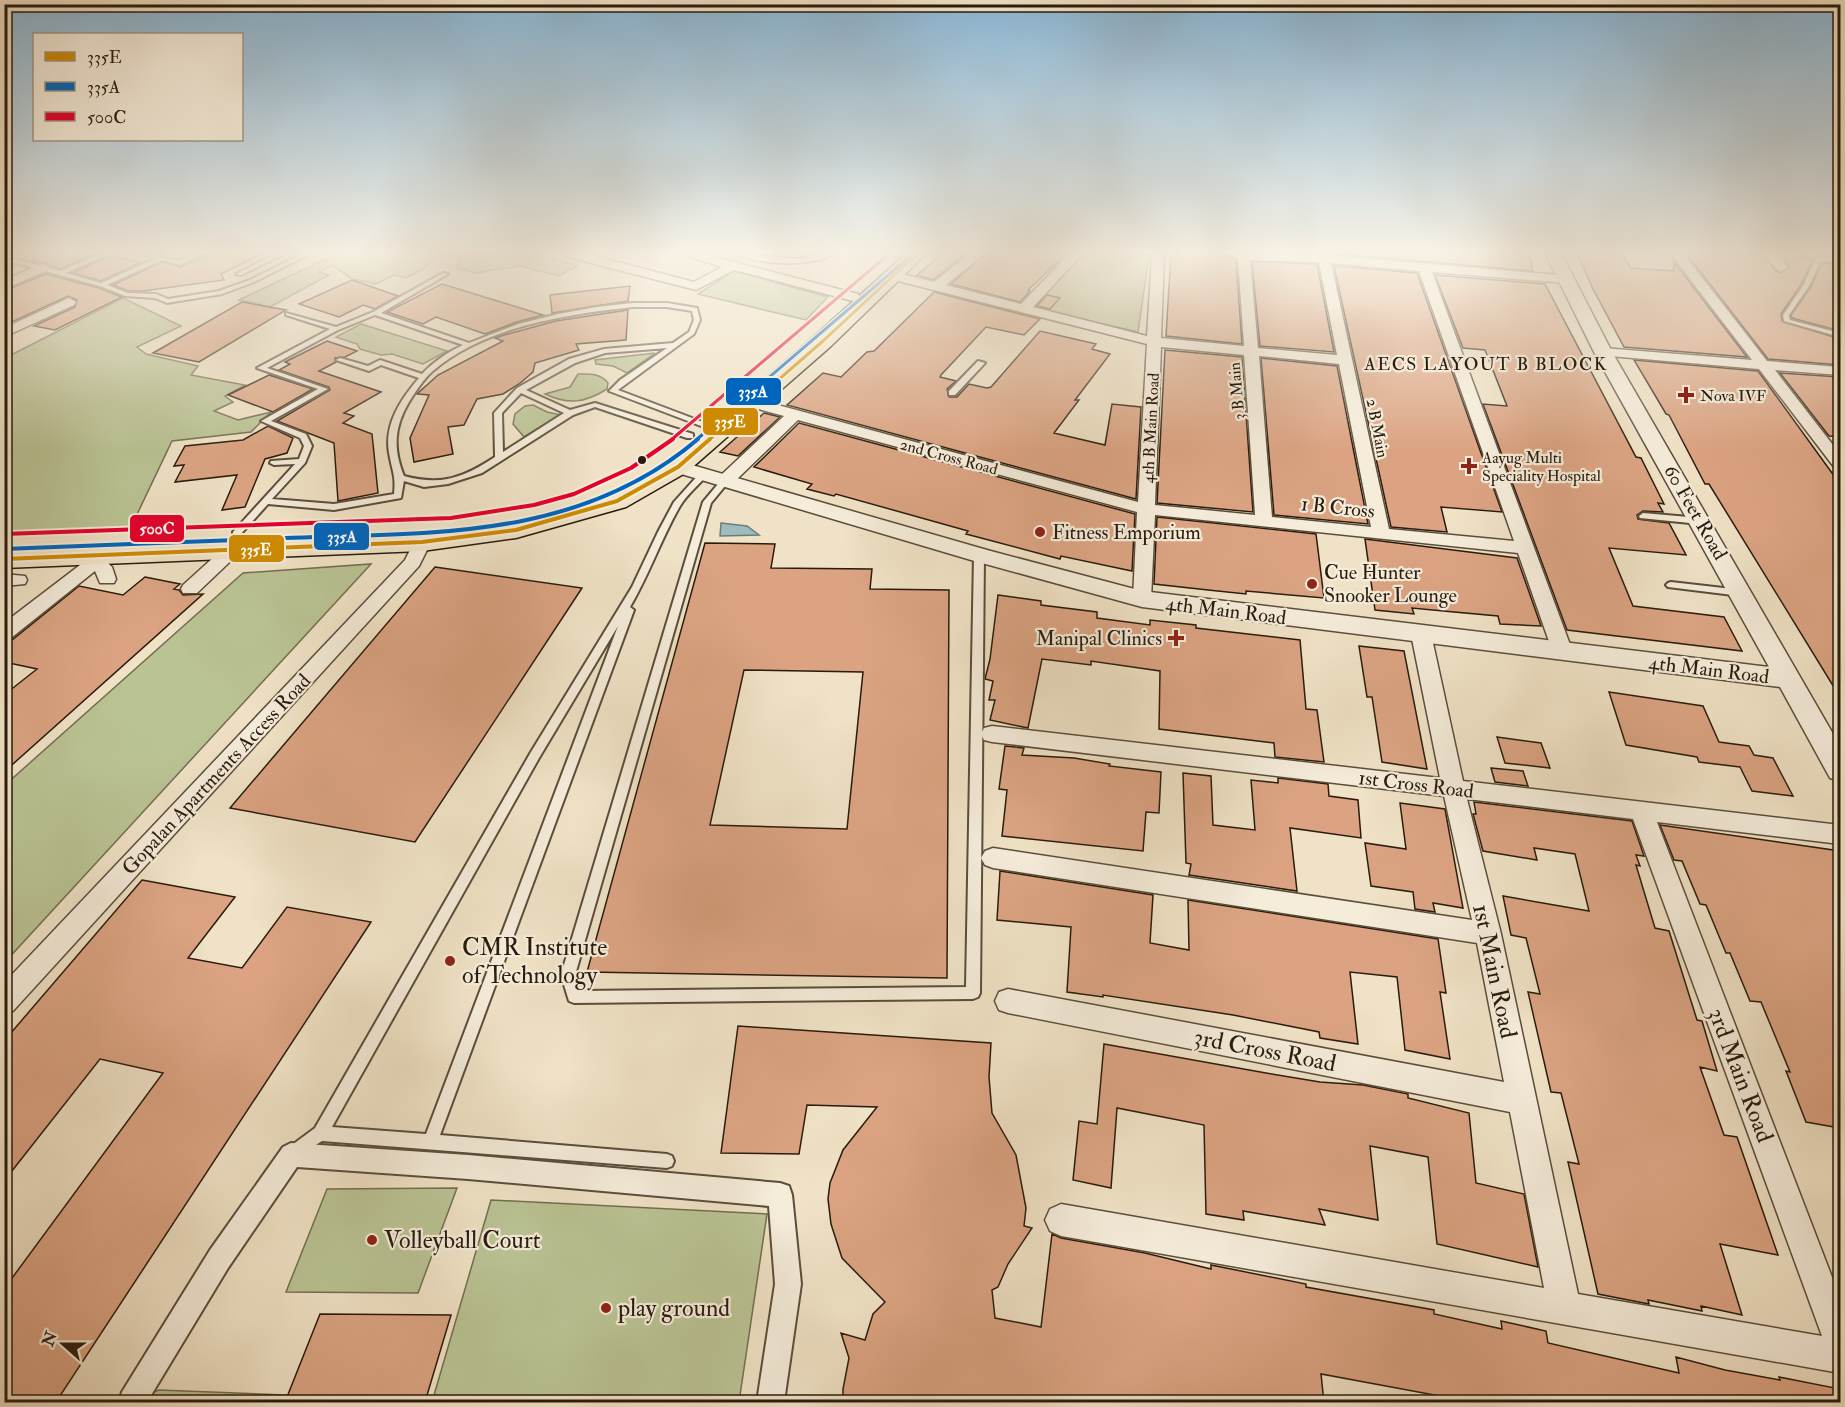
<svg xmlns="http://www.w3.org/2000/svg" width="1845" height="1407" viewBox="0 0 1845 1407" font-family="'IM FELL Double Pica',serif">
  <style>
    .green { fill: #bac394; stroke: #726f50; stroke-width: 1.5 }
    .water { fill: #9ebcbe; stroke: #6f7c77; stroke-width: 1.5 }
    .building { fill: #dba382; stroke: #291b0d; stroke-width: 1.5; fill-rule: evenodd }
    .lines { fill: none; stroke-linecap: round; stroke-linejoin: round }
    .service-casing { stroke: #5b4d3b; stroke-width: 4 }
    .pedestrian-casing { stroke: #5b4d3b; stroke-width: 4 }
    .minor-casing { stroke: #5b4d3b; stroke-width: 3 }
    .tertiary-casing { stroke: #5b4d3b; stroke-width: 3 }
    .primary-casing { stroke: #291b0d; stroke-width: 3 }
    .service { fill: #f5ecda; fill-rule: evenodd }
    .pedestrian { fill: #f5ecda; fill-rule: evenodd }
    .minor { fill: #f5ecda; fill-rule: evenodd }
    .tertiary { fill: #f5ecda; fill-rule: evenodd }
    .primary { fill: #f0e2c6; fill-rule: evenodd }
    .bus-1-far1-casing { stroke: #f5ecda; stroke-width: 6 }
    .bus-1-casing { stroke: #f5ecda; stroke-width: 8 }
    .bus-2-far1-casing { stroke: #f5ecda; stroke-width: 6 }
    .bus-2-casing { stroke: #f5ecda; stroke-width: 8 }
    .bus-3-far1-casing { stroke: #f5ecda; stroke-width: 6 }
    .bus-3-casing { stroke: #f5ecda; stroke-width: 8 }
    .bus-1-far1 { stroke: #ce8a03; stroke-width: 3 }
    .bus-1 { stroke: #ce8a03; stroke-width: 4 }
    .bus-2-far1 { stroke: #0065bd; stroke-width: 3 }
    .bus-2 { stroke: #0065bd; stroke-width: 4 }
    .bus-3-far1 { stroke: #e4002b; stroke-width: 3 }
    .bus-3 { stroke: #e4002b; stroke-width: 4 }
    .poi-dot { fill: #8f2418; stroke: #f5ecda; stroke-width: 2 }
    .bus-dot { fill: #291b0d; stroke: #f5ecda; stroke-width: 2 }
    .labels { text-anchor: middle; stroke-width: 4.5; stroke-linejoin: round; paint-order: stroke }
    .far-street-label { font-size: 16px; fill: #291b0d; stroke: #f5ecda }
    .far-poi-label { font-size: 16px; fill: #291b0d; stroke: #f5ecda; text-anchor: start }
    .far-neighbourhood-label { font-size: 18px; letter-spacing: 1.5px; fill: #291b0d; stroke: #f5ecda }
    .street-label { font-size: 20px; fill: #291b0d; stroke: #f5ecda }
    .poi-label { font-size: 20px; fill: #291b0d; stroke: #f5ecda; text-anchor: start }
    .near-poi-label { font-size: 24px; fill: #291b0d; stroke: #f5ecda; text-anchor: start }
    .near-street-label { font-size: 24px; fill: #291b0d; stroke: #f5ecda }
    .line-badge { stroke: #f5ecda; stroke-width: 2 }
    .badge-label { font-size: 16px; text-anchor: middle; font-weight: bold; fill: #fff }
  </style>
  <rect width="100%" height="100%" fill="#f0e2c6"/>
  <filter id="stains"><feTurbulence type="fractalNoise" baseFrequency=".00333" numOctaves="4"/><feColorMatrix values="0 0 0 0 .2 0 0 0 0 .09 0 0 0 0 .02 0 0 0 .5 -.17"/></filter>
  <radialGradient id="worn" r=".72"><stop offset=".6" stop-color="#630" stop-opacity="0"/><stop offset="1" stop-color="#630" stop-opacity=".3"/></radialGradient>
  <path class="green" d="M121 253H165L104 280 76 272Z
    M338 253H533L577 266 559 276 520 266 476 273 456 268 460 257 439 254 423 269 406 278 394 275 376 284 352 279 332 265 319 272 329 275 270 307 239 300Z
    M1084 253H1139L1149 256 1138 332 1030 307Z
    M734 271 828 297 806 320 698 294Z
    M123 298 181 326 137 347 146 354 198 366 191 375 245 385 225 396 233 402 214 411 238 420 271 412 251 432 172 441 131 527 5 531V358Z
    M361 324 447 351 423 364 392 354 381 355 360 349 357 344 336 337Z
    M655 353 627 373 613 366 596 364 595 360Z
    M578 374C590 374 600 373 608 383L607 389C585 403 568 405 545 394L570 387Z
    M533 405 547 412 561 415 524 437 513 424 515 414 525 406Z
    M371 564 5 962V785L243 573Z
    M457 1188 418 1293 286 1292 327 1189Z
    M491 1200 767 1214 739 1402H432Z
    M159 1390 285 1395 282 1402H140L146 1395Z"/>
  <path class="water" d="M721 523 747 526 759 535 720 536Z"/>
  <path class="building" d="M37 253H96L60 269 47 263 32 261Z
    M213 253H264L221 274 224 280 143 291H128L113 285 162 262 181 267Z
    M943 253H967L933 280 917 275Z
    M987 253H1067L1028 290 1030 291 1020 302 951 284Z
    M1171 253H1221L1236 260 1242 344 1166 336Z
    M1330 253H1529L1533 271Z
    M1577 253H1621L1631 268 1674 271V262L1747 357 1624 347 1593 289Z
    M1686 253H1761L1776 271 1781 273 1790 267 1779 253H1802L1800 256 1813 259 1801 285 1781 314 1782 321 1840 339V365L1768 359Z
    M109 256 140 263 101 281 73 273Z
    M1252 262 1317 264 1334 352 1260 346Z
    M1822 262 1840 266V331L1792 318 1791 315 1811 287Z
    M1334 266 1417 273 1502 512 1441 507 1447 532 1391 527Z
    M46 274 99 288 122 297 55 330 34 326 75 307 77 300 68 296 14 321 4 319V291Z
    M1435 275 1545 284 1636 457 1641 458 1664 504 1658 503 1663 512 1643 511 1637 515 1638 519 1669 523 1686 555 1609 548 1633 606 1724 617 1742 651 1567 630 1483 404 1507 406 1485 350 1463 348Z
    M352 280 398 296 375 309 363 305 339 317 299 304Z
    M442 284 543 315 517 322 485 334 436 317 423 324 387 312Z
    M630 286 628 301 552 313 550 295Z
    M934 292 1040 319 1024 335 986 327 941 375 940 377 956 381 947 389 949 397H957L969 384 987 388 991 387 1040 331 1096 344 1092 349 1110 354 1075 400H1079L1054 433 1105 445 1112 404 1141 407 1136 499 787 405 823 373 841 377 867 352 874 351Z
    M1047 295 1060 298 1050 309 1037 306Z
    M242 302 286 310 199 362 153 353Z
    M628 310 626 340 576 344 579 350 535 363 533 372 519 384 503 394 477 399 464 425 448 427 453 454 414 462 410 438 429 395 417 394 438 375 503 341 495 338 504 335 556 321Z
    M327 341 357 351 345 357 335 358 336 362 319 371 381 392 344 413 354 416 343 423 372 434 378 493 338 501 334 443 277 421 330 390 329 387 279 370 290 364 285 362Z
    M1165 350 1242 357 1253 512 1157 503Z
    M1261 358 1337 366 1368 524 1274 515Z
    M1634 360 1758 371 1840 484V697L1709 484H1705L1669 415 1666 414Z
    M1780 373 1840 377V437L1829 436Z
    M269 375 313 389 273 412 228 395Z
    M764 413 780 417 738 456 720 452Z
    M799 423 1135 514 1132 571 1061 556 1060 559 966 534 968 531 836 494 834 496 807 489 812 484 754 467Z
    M268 426 293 438 287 453 265 459 245 507 222 510 237 475 175 482 184 465 174 466 185 446 243 440Z
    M1157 517 1316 534 1324 598 1246 591V594L1208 590 1154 584Z
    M1365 539 1517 558 1541 626 1500 624 1498 616 1454 612 1412 608 1414 614 1375 610Z
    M705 543 775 544 771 568 872 569 870 589 949 590 947 978 587 972ZM744 670 863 672 847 829 710 825Z
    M435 567 582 588 415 842 230 808Z
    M145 577 180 584 174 589 179 590 183 595 203 594 4 772V695L37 669 4 662V642L12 640 79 586 123 595Z
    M998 595 1041 601V605L1097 612V618L1150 625V620L1196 625V628L1300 640 1306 709 1317 710 1324 762 1275 757 1274 743 1159 729 1160 671 1091 661V665L1042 659 1028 728 990 720 995 700H989L993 681 985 679 990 659Z
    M1359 646 1404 651 1427 769 1382 762 1372 697H1367Z
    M1609 692 1703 706 1719 742 1749 746 1754 755 1773 758 1793 796 1752 791 1740 767 1699 762 1697 757 1626 745Z
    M1497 737 1541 743 1550 768 1505 763Z
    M1005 746 1024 748 1022 755 1074 758 1110 764 1109 766 1161 772 1159 813 1146 812 1143 851 1002 836 1007 790 999 789Z
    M1491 768 1523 771 1528 786 1495 782Z
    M1183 773 1211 776 1213 825 1255 830 1251 780 1278 783V778L1328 784 1329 796 1358 800 1361 838 1290 828 1297 891 1189 875 1191 864 1186 863Z
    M1474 802 1632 821 1644 856 1636 855 1640 866 1636 865 1655 928 1669 931 1697 1020 1702 1021 1717 1071 1700 1067 1724 1135 1737 1137 1778 1255 1720 1244 1742 1315 1701 1306 1702 1311 1648 1300 1649 1304 1598 1294 1568 1162 1579 1164 1561 1093 1551 1092 1528 992 1540 994 1526 938 1511 935 1503 896 1589 911 1575 854 1534 848 1537 860 1483 851 1473 814H1476Z
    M1400 803 1445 809 1463 908 1433 903 1435 912 1415 909 1413 892 1371 886 1365 843 1406 849Z
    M1660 825 1840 851V1128L1806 1122 1786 1071 1790 1072 1761 1002 1750 1001 1730 953H1726L1706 905 1700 904 1682 861 1674 860Z
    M1000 871 1153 895 1150 943 1189 950 1188 900 1438 939 1446 993 1440 992 1450 1059 1405 1050 1397 977 1350 972 1358 1044 1320 1038 1319 1032 1233 1015 1103 995V997L1067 992 1071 927 997 920Z
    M142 880 235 897 188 958 242 968 287 907 371 922 56 1402H4V1289L163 1073 100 1059 4 1181V1041Z
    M738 1026 991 1043 989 1077 992 1113 1016 1155 1026 1208 1024 1226 1032 1228 1008 1264 998 1287 992 1290 995 1318 1041 1327 1052 1234 1061 1238 1145 1253 1211 1269V1265L1306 1284V1287L1434 1310V1314L1502 1329 1501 1321 1546 1331 1548 1343 1679 1373 1676 1357 1725 1370 1780 1380 1779 1377 1840 1389V1402H1472L1321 1374 1324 1402H843V1389L849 1358 841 1333 865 1340 873 1314 885 1302 842 1258 831 1224 828 1199 830 1183 843 1150 877 1107 807 1105 799 1154 721 1153Z
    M1104 1044 1266 1073 1320 1082 1363 1085 1408 1094V1098L1469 1113 1476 1183 1524 1194 1538 1267 1437 1244 1428 1157 1370 1146 1378 1220 1319 1209 1325 1225 1243 1211 1244 1220 1206 1214 1204 1125 1117 1108 1111 1188 1073 1180 1079 1121 1097 1124Z
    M320 1314 451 1315 425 1402H285Z"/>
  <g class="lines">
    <g class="service-casing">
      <path id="service" d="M102 253H111L66 273 101 283 159 257 179 261 196 253H204L180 265 162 260 107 285 128 293 156 294 168 299 219 291 250 280 304 253H312L254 282 222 294 167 303 155 298 125 296 100 286 4 260V256L60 271Z
        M278 253H286L241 275 236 274Z
        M734 253 796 259 826 253H836C809 268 761 265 734 253Z
        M1819 256 1840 259V263L1821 260 1809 286 1789 315 1790 320 1840 333V337L1784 321 1783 315 1803 286 1816 258Z
        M443 273 448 274 381 313 469 343 518 324 558 314 596 307 633 303H667L697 308 700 320 694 334 618 390 708 424 707 426H701L609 391 620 380 667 348 605 353 575 363 526 390 570 410 595 403 693 434V438H687L595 407 573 415 482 473 448 484 424 487 404 481 401 498 334 510 268 504 239 536H233V532L295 464 274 465 270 463 271 461 299 459 304 446 300 438 261 421 318 389 257 368 330 329 286 315V313L336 327 373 312ZM633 307H667L692 311 694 320 689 332 673 343 604 349 569 359 517 388 494 413 495 457C463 478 441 486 404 476 393 449 394 427 409 402 416 391 424 378 434 370 486 326 569 314 633 307ZM375 315 463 345C448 352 433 362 422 374L380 360 368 366 340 358 336 360 369 371 381 365 419 378C401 399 384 424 389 453 392 471 396 475 394 494L334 504 272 499 305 463 312 446 306 434 271 421 328 389 267 368 338 330ZM521 393 564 413 503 452 502 413Z
        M978 361 985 363 955 395H949V391Z
        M701 472H707L708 474C699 485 687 494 680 506 661 539 649 575 630 607L634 610 440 1135 667 1154 672 1156 674 1161 672 1166 667 1168 322 1141 293 1160 288 1158 286 1153 288 1148 315 1128 531 752 632 587 658 532 674 502ZM618 626 426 1134 332 1127 539 758Z
        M723 478H729L730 480 711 503 575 975 579 991 966 987 974 555 979 552 984 555 980 993 978 997 973 999 574 1003 569 1001 561 975 703 502Z
        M1643 513 1700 518 1704 521 1700 524 1640 518 1639 516Z
        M1671 582 1741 590 1746 593 1741 596 1668 587 1666 585 1668 583Z"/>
    </g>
    <g class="pedestrian-casing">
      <path id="pedestrian" d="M291 1143 468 1155 780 1183 789 1186 792 1195 801 1284 784 1402H757L775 1284 769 1206 468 1179 297 1167 228 1268 147 1402H119L122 1392 210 1250 283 1147Z"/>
    </g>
    <g class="minor-casing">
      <path id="minor" d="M562 253H583L694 282 722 267 678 253H699L858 294 860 297 853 301 734 270 696 290 564 256Z
        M971 253H985L946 285 1021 304 1070 253H1083L1033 307 1147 336 1152 256 1154 253H1162L1164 256 1161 338 1244 346 1238 258 1223 253 1324 255 1570 276 1572 279 1566 283 1432 272 1572 650 1569 655 1562 657 1555 655 1552 650 1518 553 1155 515 1151 599 1149 603 1142 605 1135 603 1133 599 1137 512 798 420 732 484H720L718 480 720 476 784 416 747 406 744 403 747 400 752 398 1138 502 1147 344 890 279 888 276 894 272 934 282ZM1250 260 1319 262 1337 355 1258 348ZM1331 263 1419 271 1514 541 1389 529ZM1161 347 1244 355 1255 515 1155 505ZM1259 356 1339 364 1371 527 1272 517Z
        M1670 253H1683L1767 361 1840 367V375L1775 370 1840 454V469L1834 467 1759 369 1598 355 1596 352 1598 349 1603 348 1752 360Z
        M1763 253H1776L1788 267 1782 271 1778 270Z
        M42 264 46 265 48 268 46 271 4 289V280Z
        M69 298 76 302 74 305 4 337V328Z
        M422 537 428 538 431 542 419 566 13 1011 4 1014V983L405 560 416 538Z
        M231 545 237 547 240 551 237 555 197 593H183L181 589 183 585 225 547Z
        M103 550 109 552 112 556 107 562 112 567 116 579 114 583H100L95 571 11 638 4 639V623L97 552Z
        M4 574 25 576 27 580 25 584 4 586Z
        M1421 627 1428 629 1431 634 1463 781 1840 825V844L1657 822 1840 1298V1373L1061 1236 1050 1231 1045 1220 1050 1209 1061 1204 1544 1288 1510 1112 1008 1013 999 1010 995 1001 999 992 1008 989 1504 1082 1477 943 993 868 985 865 981 858 985 851 993 848 1472 920 1444 796 992 742 984 740 981 734 984 728 992 726 1440 778 1411 634 1414 629ZM1467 799 1633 819 1822 1336 1578 1294 1501 934Z"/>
    </g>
    <g class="tertiary-casing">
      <path id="tertiary" d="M1545 253H1561L1612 352 1840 746V781L1830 778 1780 687 1142 607 971 560 671 471 667 467 671 463 678 461 685 463 987 550 1142 591 1769 667 1594 352Z"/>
    </g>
    <g class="primary-casing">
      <path id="primary" d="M907 253H927L831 346 687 472 626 507 516 538 422 551 4 568V550L422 533 515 522 583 503 608 495 669 462 815 336Z"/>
    </g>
    <use href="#service" class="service"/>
    <use href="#pedestrian" class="pedestrian"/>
    <use href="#minor" class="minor"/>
    <use href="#tertiary" class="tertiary"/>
    <use href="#primary" class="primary"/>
    <g class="bus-1-far1-casing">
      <path id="bus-1-far1" d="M709 440 823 341 918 253"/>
    </g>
    <g class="bus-1-casing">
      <path id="bus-1" d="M4 559 422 542 516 530 617 501 678 467 710 439"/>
    </g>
    <g class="bus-2-far1-casing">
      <path id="bus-2-far1" d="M696 440 907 259"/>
    </g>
    <g class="bus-2-casing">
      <path id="bus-2" d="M4 549C98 545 191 542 285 538 431 533 580 540 698 439"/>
    </g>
    <g class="bus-3-far1-casing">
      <path id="bus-3-far1" d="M671 440 890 253"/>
    </g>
    <g class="bus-3-casing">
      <path id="bus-3" d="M4 534 451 518 534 505 574 494 631 468 673 439"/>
    </g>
    <use href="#bus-1-far1" class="bus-1-far1"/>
    <use href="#bus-1" class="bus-1"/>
    <use href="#bus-2-far1" class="bus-2-far1"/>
    <use href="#bus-2" class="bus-2"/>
    <use href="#bus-3-far1" class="bus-3-far1"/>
    <use href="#bus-3" class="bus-3"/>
  </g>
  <linearGradient id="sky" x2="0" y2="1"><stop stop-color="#8ab7d7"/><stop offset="0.56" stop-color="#f8f2e5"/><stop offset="1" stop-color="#f8f2e5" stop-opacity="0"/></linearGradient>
  <rect width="1845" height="450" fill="url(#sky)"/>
  <g class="poi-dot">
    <path d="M1683 386h6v6h6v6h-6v6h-6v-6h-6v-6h6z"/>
    <path d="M1466 457h6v6h6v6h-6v6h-6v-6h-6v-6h6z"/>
    <circle cx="1040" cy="532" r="6"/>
    <circle cx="1312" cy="584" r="6"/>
    <path d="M1173 629h6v6h6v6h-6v6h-6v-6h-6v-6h6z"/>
    <circle cx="450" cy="961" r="6"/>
    <circle cx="372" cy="1240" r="6"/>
    <circle cx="606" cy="1308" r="6"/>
  </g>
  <circle class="bus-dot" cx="642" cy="460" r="5"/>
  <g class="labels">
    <g class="far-street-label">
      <text transform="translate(1236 391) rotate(-95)" y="6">3 B Main</text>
      <text transform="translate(1150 428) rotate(-87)" y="6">4th B Main Road</text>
      <text transform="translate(1378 428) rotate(79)" y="6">2 B Main</text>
      <text transform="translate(949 456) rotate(15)" y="6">2nd Cross Road</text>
    </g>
    <g class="far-poi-label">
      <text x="1700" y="401">Nova IVF</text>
      <text x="1482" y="463">Aayug Multi<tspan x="1482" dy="18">Speciality Hospital</tspan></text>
    </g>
    <g class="far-neighbourhood-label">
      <text x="1486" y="370">AECS LAYOUT B BLOCK</text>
    </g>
    <g class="street-label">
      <text transform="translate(1338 507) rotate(6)" y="7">1 B Cross</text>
      <text transform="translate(1696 512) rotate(60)" y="7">60 Feet Road</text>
      <text transform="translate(1226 610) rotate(7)" y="7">4th Main Road</text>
      <text transform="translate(1709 669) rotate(7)" y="7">4th Main Road</text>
      <text transform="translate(216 774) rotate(-47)" y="7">Gopalan Apartments Access Road</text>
      <text transform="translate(1416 784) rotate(7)" y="7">1st Cross Road</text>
    </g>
    <g class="poi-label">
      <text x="1052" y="539">Fitness Emporium</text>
      <text x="1324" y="579">Cue Hunter<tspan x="1324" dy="23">Snooker Lounge</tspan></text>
      <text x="1162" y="645" text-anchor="end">Manipal Clinics</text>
    </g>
    <g class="near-poi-label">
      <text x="462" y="955">CMR Institute<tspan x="462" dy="28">of Technology</tspan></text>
      <text x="384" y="1248">Volleyball Court</text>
      <text x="618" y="1316">play ground</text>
    </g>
    <g class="near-street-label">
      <text transform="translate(1495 971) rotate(78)" y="8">1st Main Road</text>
      <text transform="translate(1265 1050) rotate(11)" y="8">3rd Cross Road</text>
      <text transform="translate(1741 1075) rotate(69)" y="8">3rd Main Road</text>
    </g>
  </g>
  <g class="line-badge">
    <rect x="725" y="377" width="57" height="29" rx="6" fill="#0065bd"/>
    <rect x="702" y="407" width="57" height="29" rx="6" fill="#ce8a03"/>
    <rect x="129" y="514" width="56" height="29" rx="6" fill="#e4002b"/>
    <rect x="313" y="522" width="57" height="29" rx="6" fill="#0065bd"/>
    <rect x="228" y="534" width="57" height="29" rx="6" fill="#ce8a03"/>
  </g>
  <g class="badge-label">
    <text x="753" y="397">335A</text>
    <text x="730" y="427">335E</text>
    <text x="157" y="534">500C</text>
    <text x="342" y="542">335A</text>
    <text x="256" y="555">335E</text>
  </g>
  <rect width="1845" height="1407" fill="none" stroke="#f0e2c6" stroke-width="24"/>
  <rect x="6" y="6" width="1833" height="1395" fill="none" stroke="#291b0d" stroke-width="3"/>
  <rect x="12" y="12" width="1821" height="1383" fill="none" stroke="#291b0d" stroke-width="1.5"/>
  <rect x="33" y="33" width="210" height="108" fill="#f5ecda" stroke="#a39888" stroke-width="1.5"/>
  <rect x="45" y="52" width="30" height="9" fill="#ce8a03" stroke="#a39888" stroke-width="1.5"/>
  <text x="87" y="63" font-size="18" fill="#291b0d">335E</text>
  <rect x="45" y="82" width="30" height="9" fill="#0065bd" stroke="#a39888" stroke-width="1.5"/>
  <text x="87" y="93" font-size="18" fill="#291b0d">335A</text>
  <rect x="45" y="112" width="30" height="9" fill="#e4002b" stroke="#a39888" stroke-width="1.5"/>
  <text x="87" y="123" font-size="18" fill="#291b0d">500C</text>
  <g transform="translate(63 1344) rotate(291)" stroke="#f5ecda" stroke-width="4.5" paint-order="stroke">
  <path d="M0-4.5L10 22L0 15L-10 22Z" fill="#291b0d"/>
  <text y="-9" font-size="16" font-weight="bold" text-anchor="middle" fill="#291b0d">N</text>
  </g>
  <rect width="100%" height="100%" filter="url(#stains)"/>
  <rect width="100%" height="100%" fill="url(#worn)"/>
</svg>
